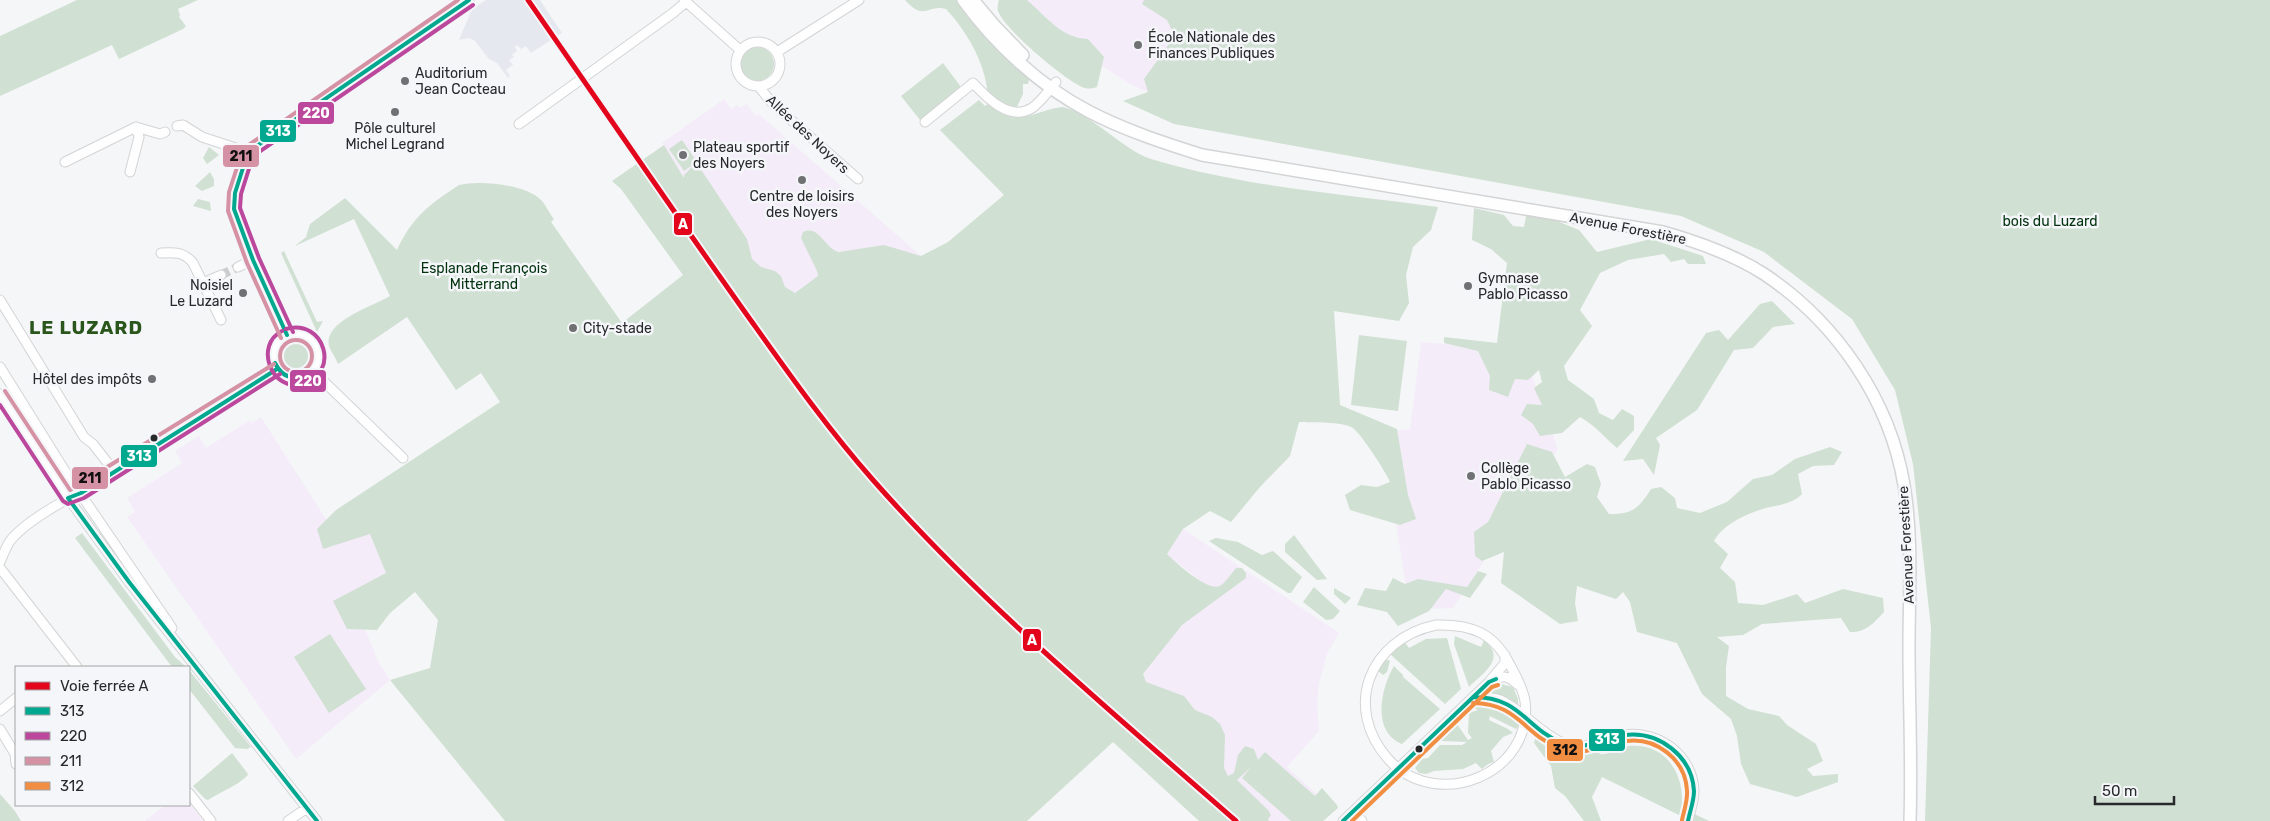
<svg xmlns="http://www.w3.org/2000/svg" width="2270" height="821" viewBox="0 0 2270 821" font-family="Rubik,sans-serif">
  <style>
    .built { fill: #e5e8ef }
    .education { fill: #f4edf9 }
    .green { fill: #d0e0d2 }
    .lines { fill: none; stroke-linecap: round; stroke-linejoin: round }
    .minor-tunnel { stroke: #cccdcf; stroke-width: 9; stroke-dasharray: 9 4.5; stroke-linecap: butt }
    .minor-casing { stroke: #d3d4d5; stroke-width: 11 }
    .tertiary-casing { stroke: #d3d4d5; stroke-width: 14 }
    .minor { stroke: #fefefe; stroke-width: 9 }
    .tertiary { stroke: #fefefe; stroke-width: 11 }
    .bus-1-casing { stroke: #f4f6f9; stroke-width: 8 }
    .bus-2-casing { stroke: #f4f6f9; stroke-width: 8 }
    .bus-3-casing { stroke: #f4f6f9; stroke-width: 8 }
    .bus-4-casing { stroke: #f4f6f9; stroke-width: 8 }
    .bus-1 { stroke: #00a88f; stroke-width: 4 }
    .bus-2 { stroke: #bb489d; stroke-width: 4 }
    .bus-3 { stroke: #d592a4; stroke-width: 4 }
    .bus-4 { stroke: #f28e42; stroke-width: 4 }
    .rail-1-casing { stroke: #f4f6f9; stroke-width: 9 }
    .rail-1 { stroke: #e3051c; stroke-width: 5 }
    .poi-dot { fill: #707172; stroke: #f4f6f9; stroke-width: 2 }
    .bus-dot { fill: #28292a; stroke: #f4f6f9; stroke-width: 2 }
    .labels { text-anchor: middle; stroke-width: 5; stroke-linejoin: round; paint-order: stroke }
    .poi-label { font-size: 14px; fill: #28292a; stroke: #f4f6f9; text-anchor: start }
    .street-label { font-size: 14px; fill: #28292a; stroke: #f4f6f9 }
    .park-label { font-size: 14px; fill: #02330e; stroke: #f4f6f9 }
    .district-label { font-size: 19px; font-weight: bold; letter-spacing: 1px; fill: #2a551b; stroke: #f4f6f9 }
    .line-badge { stroke: #f4f6f9; stroke-width: 2 }
    .badge-label { font-size: 14px; text-anchor: middle; font-weight: bold; fill: #fff }
    .pale-badge-label { font-size: 14px; text-anchor: middle; font-weight: bold; fill: #111 }
  </style>
  <rect width="100%" height="100%" fill="#f5f6f8"/>
  <path class="built" d="M486 0H540L562 33 531 53 526 46 521 49 517 45 515 47 517 51 512 55 514 57 509 60 513 65 506 70 510 76 508 78 497 63 489 59 474 40 468 38 459 40 472 9Z"/>
  <path class="education" d="M1019 0H1258L1148 92 1128 83 1090 58Z
    M724 99 731 109 737 105 740 108 747 104 756 116 759 114 921 256 770 311 662 143Z
    M1421 342 1471 346 1526 358 1558 449 1453 608 1427 609 1410 614 1396 523 1395 431 1410 429Z
    M261 417 329 524 357 533 373 534 398 550 362 622 378 661 390 680 296 759 127 517 135 512 127 498 182 463 175 451 199 436 206 448 250 420 252 423Z
    M1183 529 1339 633 1327 654 1319 683 1317 704 1319 731 1287 767 1317 794 1294 821H1269L1105 681 1201 581 1167 555Z
    M189 803 203 821H145L165 805H189Z"/>
  <path class="green" d="M77 0H198L178 9 180 15 179 17 186 26 183 29 119 59 112 45 0 96V36Z
    M905 0H956L970 19 1029 79 1028 84H1023V94L1012 117C1031 119 1045 108 1063 107 1092 114 1123 150 1151 159 1245 187 1342 194 1438 207L1431 230 1413 247 1406 275 1409 303 1399 321 1334 311 1340 405 1397 429 1408 495 1416 519 1400 525 1350 510 1345 495 1361 485 1377 487 1390 482C1386 472 1361 434 1353 428 1342 421 1312 423 1299 422L1290 456 1260 487 1231 522 1210 511 1183 529 1167 554C1176 563 1208 592 1220 586 1226 582 1232 573 1236 568H1242L1246 573V578L1182 625 1143 674 1146 682 1184 696 1195 710 1212 717 1220 724 1225 735 1224 768 1228 776 1234 773 1238 755 1245 746 1254 749 1258 760 1265 752 1315 796 1322 788 1337 805 1338 808 1323 821H1291L1242 778 1251 767 1237 780 1268 810 1271 815 1268 819 1269 821H1199L1113 742 1027 821H505L390 680 430 668 438 620 415 592 390 613 377 630 347 629 333 601 386 573 370 534 323 549 317 529 336 510 500 402 481 373 456 390 407 317 338 364C336 358 331 352 329 346 323 321 374 306 390 296L354 219 295 246 306 237 310 224 345 198 397 250C412 217 430 204 459 185 478 180 526 184 541 200 546 205 549 213 554 219L551 222 622 323 683 275 621 189 612 181 664 145 684 178V175L692 167 700 168 747 239 752 259 761 267 775 271 781 276 785 287 795 293 818 276 817 271 801 238 803 232C819 224 825 249 839 252L884 245 921 256 948 242 1004 195 940 130 979 100 985 106 988 104C989 69 969 34 946 9 927 4 925 22 905 0Z
    M999 0H1027C1047 17 1061 38 1088 39L1104 57 1097 87C1091 89 1087 89 1082 87 1064 79 1004 29 998 11 997 8 998 4 999 0Z
    M1144 0H2270V821H1925L1931 628 1913 464 1895 390 1852 319 1764 252 1681 216 1174 124 1123 101 1148 92 1144 79 1167 47 1174 34 1167 20 1142 4Z
    M740 64a17 17 0 1 1 34 0a17 17 0 1 1-34 0Z
    M943 63 961 87 920 120 901 96Z
    M682 140 697 162 684 171 669 149Z
    M209 147 219 155 207 164 203 158Z
    M210 172 214 179V186L202 191 195 186Z
    M198 199 210 202 211 211 193 206Z
    M1474 208 1504 215 1513 226 1524 227 1527 212 1547 217 1579 230 1597 252 1651 239 1703 256 1706 264H1688L1684 259 1671 262 1664 254 1628 260 1600 273 1580 310 1592 326 1564 366 1568 380 1594 399 1599 413 1613 420 1622 409 1634 416V430L1617 448C1604 437 1595 425 1580 417L1562 433 1540 436 1533 424 1521 415 1527 404 1542 405 1534 388 1542 382 1539 370 1528 380 1515 379 1508 397 1489 390 1490 376 1478 351 1444 343V337L1497 343 1507 263 1491 249 1472 240Z
    M284 251 317 322 323 321 317 332 281 253Z
    M1772 301 1795 324 1773 327 1753 348 1734 350 1697 410 1656 438 1660 445 1654 475 1643 459 1623 461 1706 333 1719 330 1728 340 1760 304Z
    M1359 335 1407 341 1398 411 1351 405Z
    M280 355a16 16 0 1 1 32 0a16 16 0 1 1-32 0Z
    M1527 444 1552 452 1565 477 1587 464 1595 467 1601 484 1597 497 1609 514C1633 514 1638 509 1651 489L1661 487 1675 498 1677 508 1700 513 1727 502 1753 479 1772 475 1795 459 1830 447 1842 452 1834 465 1813 466 1798 474 1802 494C1792 504 1779 505 1766 508 1748 513 1723 524 1714 541L1728 554 1720 568 1735 582 1738 603 1763 605 1797 594 1805 603 1843 589 1883 598 1884 612C1874 623 1865 633 1850 632L1841 618 1762 624 1743 635 1717 637 1729 646 1726 667V696L1748 709 1779 716 1787 725 1816 744 1823 761 1807 769 1813 776 1838 774V782L1797 797 1750 784 1741 764 1737 736 1731 719 1702 694 1677 643 1637 632 1630 602 1623 592 1616 599 1577 586 1575 603 1578 621 1560 624 1501 583 1504 552 1482 561 1475 556 1474 532 1488 522Z
    M82 533 175 657 186 667H172L75 538Z
    M1294 535 1327 579 1317 580 1285 552V544Z
    M1216 538 1238 542 1262 555 1273 551 1302 577 1291 593H1288L1209 541Z
    M1478 571 1487 574 1470 598 1446 589 1429 611 1398 626 1387 612 1357 605 1365 588 1386 591 1393 578 1405 584 1418 579 1467 587Z
    M1314 587 1340 611 1333 619 1326 620 1303 602Z
    M1334 588 1351 598 1345 604 1334 594Z
    M330 634 366 689 329 713 294 657Z
    M1455 636 1481 647 1484 640C1507 659 1483 673 1469 687L1454 644Z
    M1447 638 1461 689 1445 704 1390 654 1404 641 1409 648 1426 639Z
    M1385 659 1390 661 1387 672 1383 675 1377 670Z
    M1394 666 1403 675V677L1440 709 1402 744C1371 731 1381 688 1394 666Z
    M189 670 251 747 247 749 235 748 189 689Z
    M1501 684 1513 687 1518 699V709L1504 697 1491 694 1494 687Z
    M1481 701 1494 703 1519 719V726L1516 729 1490 716 1489 720 1508 729 1513 733 1503 737 1491 751 1494 762 1488 764 1482 769 1476 763 1463 769 1434 771 1426 774 1419 773 1415 768 1422 759 1428 758 1440 745H1462L1467 742 1442 741 1440 739 1457 724 1468 740 1472 738 1468 733 1469 713 1478 710 1474 708Z
    M1537 733C1547 741 1561 753 1574 755 1582 756 1589 752 1597 753 1603 753 1598 755 1604 754 1613 753 1621 747 1629 746 1664 743 1683 771 1682 802L1685 805 1684 809 1709 821H1691L1602 777 1592 797 1601 821H1584L1565 796 1555 788 1551 766 1534 743Z
    M232 753 248 774 247 776C235 787 222 791 208 800L205 799 193 786Z
    M0 794 15 811 21 821H0Z"/>
  <g class="lines">
    <path class="minor-tunnel" d="M221 275 238 267"/>
    <g class="minor-casing">
      <path id="minor" d="M684 0 740 50
        M736 64a22 22 0 1 1 44 0a22 22 0 1 1-44 0Z
        M777 52 859 0
        M759 87 773 104 858 179
        M925 122 973 83C987 98 1010 122 1032 108 1041 102 1049 90 1056 82
        M519 124 673 13 686 2
        M177 126 183 125 202 137 248 152
        M65 162 136 127 160 134 165 132
        M130 172 139 137 136 127
        M161 253C175 252 184 252 193 263L221 320
        M238 267 253 260
        M203 283 221 275
        M0 300 84 437 93 444 114 471
        M273 356a23 23 0 1 1 46 0a23 23 0 1 1-46 0Z
        M287 335 253 260 234 209 235 193 248 152 469 0
        M0 367 63 468 172 628
        M313 371 403 458
        M0 394 68 498 129 582 317 821
        M0 562C3 555 6 547 10 541 23 524 61 501 81 493L277 369
        M0 568 77 667
        M1436 625C1472 624 1494 633 1510 665 1516 676 1523 688 1525 701 1534 773 1438 813 1389 760 1342 708 1369 639 1436 625Z
        M1493 680C1505 674 1509 677 1518 685
        M1473 697C1482 697 1492 697 1500 700 1523 710 1539 733 1563 743 1586 752 1603 739 1625 735 1659 730 1693 756 1694 791 1694 801 1690 811 1688 821
        M0 711 16 698
        M0 729 15 754 16 764
        M189 793 211 821
        M1353 812 1362 821
        M288 821 307 808
        M1343 821 1489 682 1505 663V655"/>
    </g>
    <g class="tertiary-casing">
      <path id="tertiary" d="M963 0C995 44 1040 86 1088 111 1124 130 1164 143 1202 155L1663 232C1698 242 1733 254 1764 274 1836 322 1890 400 1904 485 1913 538 1909 594 1909 647 1909 705 1912 763 1910 821
        M973 0 995 26 1023 55"/>
    </g>
    <use href="#minor" class="minor"/>
    <use href="#tertiary" class="tertiary"/>
    <g class="bus-1-casing">
      <path id="bus-1" d="M287 335 253 260 234 209 235 193 248 152 469 0
        M275 363C283 379 296 381 311 373
        M275 363C282 379 297 382 311 373
        M277 369 81 493 68 498 129 582 317 821
        M1473 697C1521 697 1525 728 1562 743 1585 752 1604 738 1625 735 1659 731 1692 756 1694 791 1694 801 1690 811 1688 821
        M1343 821 1489 682 1496 679"/>
    </g>
    <g class="bus-2-casing">
      <path id="bus-2" d="M282 331C254 345 271 392 302 384 341 374 325 318 286 329
        M293 332 259 258 240 208 241 194 253 156 473 5
        M0 405 63 501 68 504 84 498 280 374"/>
    </g>
    <g class="bus-3-casing">
      <path id="bus-3" d="M281 338 247 263 228 211 229 192 243 149 458 0
        M280 356a16 16 0 1 1 32 0a16 16 0 1 1-32 0Z
        M5 391 70 490 274 364"/>
    </g>
    <g class="bus-4-casing">
      <path id="bus-4" d="M1473 703C1519 703 1525 737 1562 749 1586 757 1603 744 1626 741 1656 737 1685 759 1687 790 1688 800 1684 810 1682 820
        M1352 821 1492 687 1498 685"/>
    </g>
    <use href="#bus-1" class="bus-1"/>
    <use href="#bus-2" class="bus-2"/>
    <use href="#bus-3" class="bus-3"/>
    <use href="#bus-4" class="bus-4"/>
    <g class="rail-1-casing">
      <path id="rail-1" d="M528 0C601 105 673 211 747 315 787 371 827 428 873 480 983 605 1111 711 1236 821"/>
    </g>
    <use href="#rail-1" class="rail-1"/>
  </g>
  <g class="poi-dot">
    <circle cx="1138" cy="45" r="5"/>
    <circle cx="405" cy="81" r="5"/>
    <circle cx="395" cy="112" r="5"/>
    <circle cx="683" cy="155" r="5"/>
    <circle cx="802" cy="180" r="5"/>
    <circle cx="1468" cy="286" r="5"/>
    <circle cx="243" cy="293" r="5"/>
    <circle cx="573" cy="328" r="5"/>
    <circle cx="152" cy="379" r="5"/>
    <circle cx="1471" cy="476" r="5"/>
  </g>
  <g class="bus-dot">
    <circle cx="154" cy="438" r="4.5"/>
    <circle cx="1419" cy="749" r="4.5"/>
  </g>
  <g class="labels">
    <g class="poi-label">
      <text x="1148" y="42">École Nationale des<tspan x="1148" dy="16">Finances Publiques</tspan></text>
      <text x="415" y="78">Auditorium<tspan x="415" dy="16">Jean Cocteau</tspan></text>
      <text x="395" y="133" text-anchor="middle">Pôle culturel<tspan x="395" dy="16">Michel Legrand</tspan></text>
      <text x="693" y="152">Plateau sportif<tspan x="693" dy="16">des Noyers</tspan></text>
      <text x="802" y="201" text-anchor="middle">Centre de loisirs<tspan x="802" dy="16">des Noyers</tspan></text>
      <text x="1478" y="283">Gymnase<tspan x="1478" dy="16">Pablo Picasso</tspan></text>
      <text x="233" y="290" text-anchor="end">Noisiel<tspan x="233" dy="16">Le Luzard</tspan></text>
      <text x="583" y="333">City-stade</text>
      <text x="142" y="384" text-anchor="end">Hôtel des impôts</text>
      <text x="1481" y="473">Collège<tspan x="1481" dy="16">Pablo Picasso</tspan></text>
    </g>
    <g class="street-label">
      <text transform="translate(808 134) rotate(43)" y="5">Allée des Noyers</text>
      <text transform="translate(1628 228) rotate(11)" y="5">Avenue Forestière</text>
      <text transform="translate(1906 545) rotate(-93)" y="5">Avenue Forestière</text>
    </g>
    <g class="park-label">
      <text x="2050" y="226">bois du Luzard</text>
      <text x="484" y="273">Esplanade François<tspan x="484" dy="16">Mitterrand</tspan></text>
    </g>
    <g class="district-label">
      <text x="86" y="334">LE LUZARD</text>
    </g>
  </g>
  <g class="line-badge">
    <rect x="297" y="101" width="38" height="24" rx="5" fill="#bb489d"/>
    <rect x="259" y="119" width="38" height="24" rx="5" fill="#00a88f"/>
    <rect x="222" y="144" width="38" height="24" rx="5" fill="#d592a4"/>
    <rect x="673" y="212" width="20" height="24" rx="5" fill="#e3051c"/>
    <rect x="289" y="369" width="38" height="24" rx="5" fill="#bb489d"/>
    <rect x="120" y="444" width="38" height="24" rx="5" fill="#00a88f"/>
    <rect x="71" y="466" width="38" height="24" rx="5" fill="#d592a4"/>
    <rect x="1022" y="628" width="20" height="24" rx="5" fill="#e3051c"/>
    <rect x="1588" y="728" width="38" height="24" rx="5" fill="#00a88f"/>
    <rect x="1546" y="738" width="38" height="24" rx="5" fill="#f28e42"/>
  </g>
  <g class="badge-label">
    <text x="316" y="118">220</text>
    <text x="278" y="136">313</text>
    <text x="683" y="229">A</text>
    <text x="308" y="386">220</text>
    <text x="139" y="461">313</text>
    <text x="1032" y="645">A</text>
    <text x="1607" y="744">313</text>
  </g>
  <g class="pale-badge-label">
    <text x="241" y="161">211</text>
    <text x="90" y="483">211</text>
    <text x="1565" y="755">312</text>
  </g>
  <rect x="15" y="666" width="175" height="140" fill="#f4f6f9" stroke="#a2a4a6"/>
  <rect x="25" y="682" width="25" height="8" fill="#e3051c" stroke="#a2a4a6"/>
  <text x="60" y="691" font-size="15" fill="#28292a">Voie ferrée A</text>
  <rect x="25" y="707" width="25" height="8" fill="#00a88f" stroke="#a2a4a6"/>
  <text x="60" y="716" font-size="15" fill="#28292a">313</text>
  <rect x="25" y="732" width="25" height="8" fill="#bb489d" stroke="#a2a4a6"/>
  <text x="60" y="741" font-size="15" fill="#28292a">220</text>
  <rect x="25" y="757" width="25" height="8" fill="#d592a4" stroke="#a2a4a6"/>
  <text x="60" y="766" font-size="15" fill="#28292a">211</text>
  <rect x="25" y="782" width="25" height="8" fill="#f28e42" stroke="#a2a4a6"/>
  <text x="60" y="791" font-size="15" fill="#28292a">312</text>
  <path d="M2095 796v8h79v-8" fill="none" stroke="#28292a" stroke-width="2.5"/>
  <text x="2102" y="796" font-size="15" fill="#28292a" stroke="#f4f6f9" stroke-width="4" paint-order="stroke">50 m</text>
</svg>
